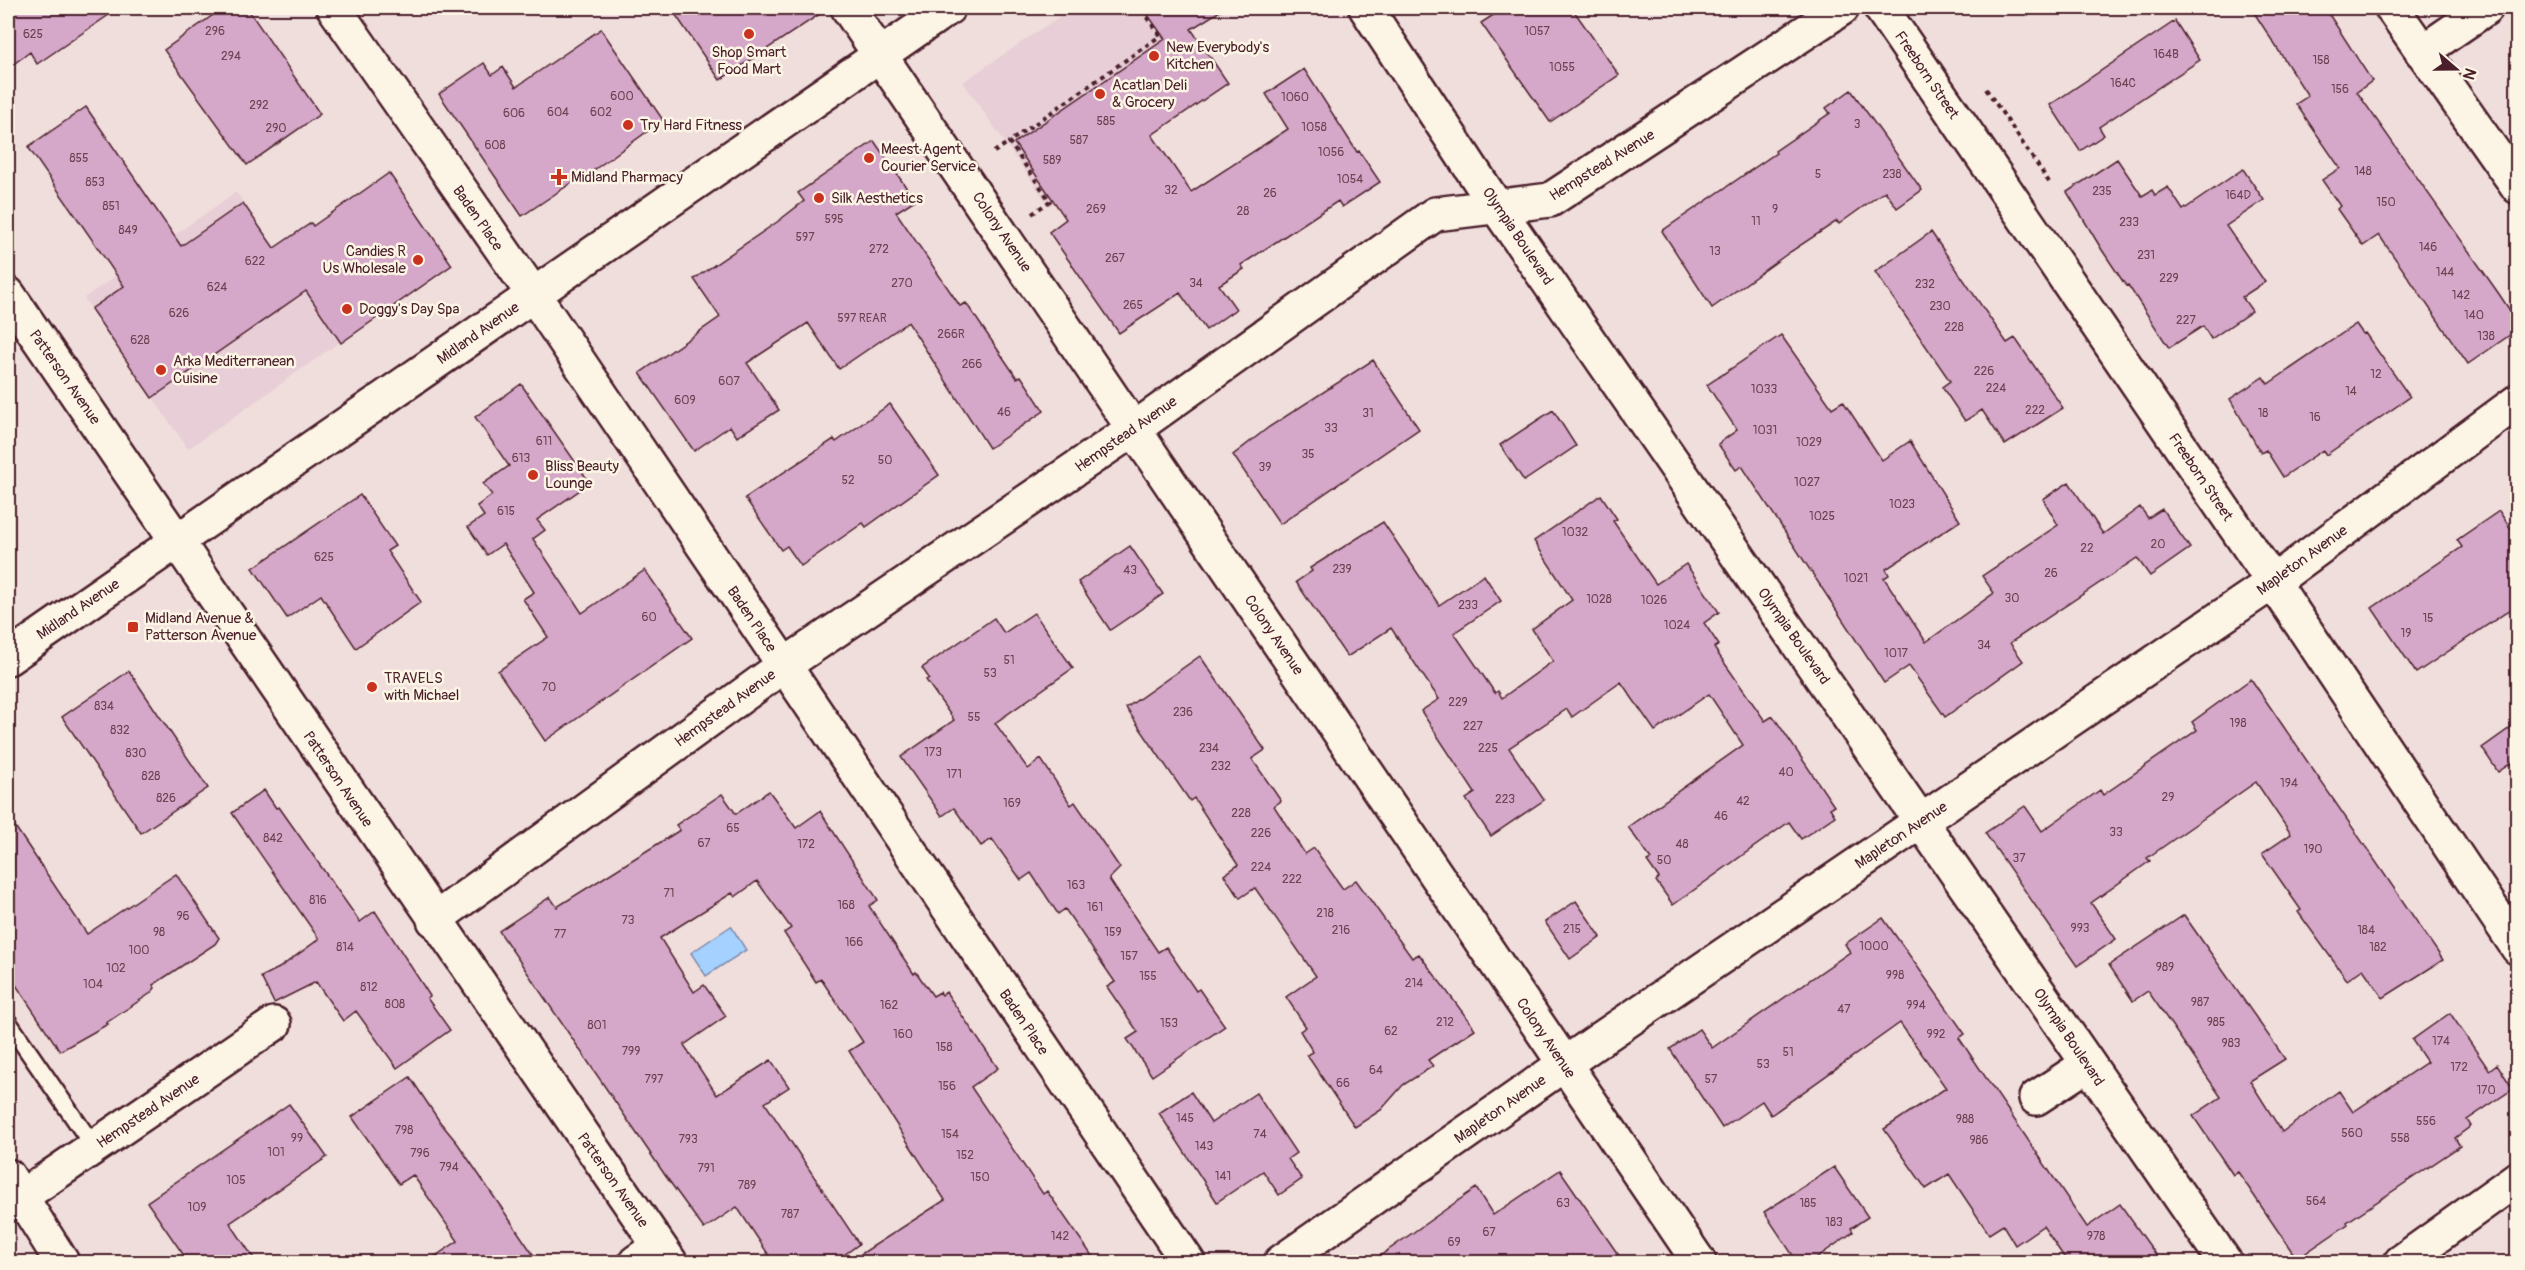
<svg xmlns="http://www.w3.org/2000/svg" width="2525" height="1270" viewBox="0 0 2525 1270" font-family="Pangolin,sans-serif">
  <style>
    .built { fill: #e8ced6 }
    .water { fill: #a4d1ff; stroke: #808aaa; stroke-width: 1.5 }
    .building { fill: #d5a7c8; stroke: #4a1f2b; stroke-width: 1.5 }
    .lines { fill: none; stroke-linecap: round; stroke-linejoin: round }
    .service-casing { stroke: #4a1f2b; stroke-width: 21 }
    .minor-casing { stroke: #4a1f2b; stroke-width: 38 }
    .secondary-casing { stroke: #4a1f2b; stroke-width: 38 }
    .path { stroke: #4a1f2b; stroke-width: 4; stroke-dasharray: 4.5 4.5; stroke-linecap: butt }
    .service { stroke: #fcf5e5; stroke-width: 16 }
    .minor { stroke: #fcf5e5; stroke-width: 33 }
    .secondary { stroke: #fcf5e5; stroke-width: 33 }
    .poi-dot { fill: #c8321e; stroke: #fcf5e5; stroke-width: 2 }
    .labels { text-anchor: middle; stroke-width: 5; stroke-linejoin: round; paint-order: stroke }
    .number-label { font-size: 12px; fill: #6d4152 }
    .poi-label { font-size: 15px; fill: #4a1f2b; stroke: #fcf5e5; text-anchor: start }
    .street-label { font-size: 15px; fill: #4a1f2b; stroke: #fcf5e5 }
  </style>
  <rect width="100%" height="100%" fill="#f0dedc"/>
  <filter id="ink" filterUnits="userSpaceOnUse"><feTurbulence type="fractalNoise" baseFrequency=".0167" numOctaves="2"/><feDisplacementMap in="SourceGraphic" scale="12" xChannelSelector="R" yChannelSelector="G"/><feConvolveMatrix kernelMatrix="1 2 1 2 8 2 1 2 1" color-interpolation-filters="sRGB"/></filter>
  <g filter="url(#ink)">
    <path class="built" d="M1072 8H1143L1206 98 1049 206 963 82Z
      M236 192 340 342 188 449 84 298Z"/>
    <path class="water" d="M731 926 746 950 706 976 691 953Z"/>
    <path class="building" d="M8 8H119L37 64 30 52 8 68Z
      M223 8H247L320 114 247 165 164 50Z
      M671 8H829L720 80Z
      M1143 8H1225L1191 29 1228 83 1152 135 1191 192 1288 129 1266 94 1304 69 1357 152 1359 151 1380 182 1342 207 1338 201 1241 265 1244 269 1219 285 1236 309 1206 330 1180 293 1119 333 1049 232 1066 219 1014 143 1165 39Z
      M1504 8H1572L1619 75 1550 122 1481 23Z
      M2251 8H2325L2372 81 2357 92 2499 294 2517 321V330L2468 364 2379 235 2363 246 2337 209 2340 206 2322 180 2340 168 2296 104 2308 96Z
      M2175 21 2200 60 2099 127 2104 135 2080 151 2050 105Z
      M601 29 663 120 580 180 579 178 522 216 439 94 484 63 492 75 503 67 516 87Z
      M1851 90 1922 190 1897 208 1885 191 1839 224 1837 221 1790 252 1712 308 1662 231 1776 153 1775 151 1830 113 1826 108Z
      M86 107 181 246 243 203 274 248 311 223 313 226 389 173 452 265 341 343 306 291 152 398 91 309 124 286 28 147Z
      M874 141 915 200 896 212 960 306 966 303 1017 378 1021 376 1044 411 989 448 908 322 839 369 808 323 747 363 779 410 737 437 730 426 694 451 640 373 720 317 694 279 777 222 804 201 798 193Z
      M2117 159 2142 196 2152 190 2155 195 2168 187 2183 210 2243 169 2264 200 2226 226 2265 282 2242 297 2252 311 2211 339 2203 326 2169 348 2128 285 2126 286 2102 250 2067 192Z
      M1931 232 2007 343 2015 338 2063 408 2005 445 1982 410 1965 421 1942 387 1950 381 1875 272Z
      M2356 324 2363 334 2365 333 2410 397 2326 455 2323 450 2283 477 2266 450 2261 453 2230 399 2263 377 2268 384Z
      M1781 335 1832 408 1843 401 1882 460 1910 441 1960 521 1886 569 1889 575 1884 578 1926 642 1994 593 1982 576 2058 525 2043 499 2069 482 2103 534 2140 507 2148 518 2162 509 2190 548 2150 576 2137 558 2010 643 2023 661 1945 717 1909 666 1884 683 1742 466 1736 470 1718 444 1737 430 1707 385Z
      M1373 360 1419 429 1280 524 1233 455 1269 427Z
      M521 384 590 483 537 520 545 530 533 539 582 613 645 570 692 638 545 741 498 671 548 637 523 599 534 592 503 544 487 555 468 527 484 516 477 506 492 495 483 484 509 466 475 417Z
      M890 404 939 475 866 527 863 523 801 566 787 546 781 550 745 498 834 439 836 442Z
      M1553 410 1576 446 1524 481 1500 445Z
      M360 495 395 546 387 551 421 602 356 648 321 595 287 618 253 568Z
      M1601 495 1617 519 1613 521 1656 584 1686 564 1719 612 1704 623 1719 645 1714 648 1765 721 1773 716 1834 806 1830 808 1835 816 1801 839 1789 822 1673 905 1656 881 1659 878 1647 861 1651 859 1628 827 1743 745 1709 694 1655 731 1621 682 1572 717 1567 709 1509 748 1544 800 1491 836 1466 799 1475 793 1421 711 1439 699 1391 628 1347 657 1296 582 1312 571 1310 568 1383 522 1439 605 1484 575 1501 601 1454 633 1495 693 1498 691 1502 698 1553 661 1532 629 1572 600 1534 541Z
      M2499 511 2517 538V605L2416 673 2372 608 2462 547 2457 540Z
      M1130 546 1163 594 1110 630 1078 582Z
      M1034 613 1073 668 995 723 1028 769 1041 759 1071 805 1075 802 1120 868 1109 879 1158 952 1166 947 1196 991 1199 989 1225 1026 1152 1076 1127 1039 1138 1032 1107 987 1115 982 1065 909 1058 914 1031 873 1021 880 992 839 981 846 954 808 942 816 901 757 954 720 926 680 929 678 922 668 994 618 1004 633Z
      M1200 656 1265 750 1252 759 1281 801 1274 806 1305 854 1314 848 1343 889 1356 880 1412 958 1419 954 1475 1029 1428 1060 1433 1066 1403 1085 1381 1110 1355 1127 1307 1055 1313 1052 1300 1031 1306 1027 1286 997 1316 976 1255 888 1240 898 1224 875 1238 865 1194 798 1190 801 1126 708Z
      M129 671 208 788 141 833 62 717Z
      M2251 679 2443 960 2383 998 2363 969 2347 980 2298 912 2301 910 2262 854 2291 834 2256 782 2147 858 2150 861 2091 903 2116 939 2077 966 1985 833 2025 806 2042 831 2100 790 2103 795 2197 730 2192 722Z
      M2517 723V759L2498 772 2482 748Z
      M264 790 276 808 279 807 360 922 375 911 430 996 427 998 450 1030 397 1068 356 1011 343 1021 316 982 274 1003 261 977 279 968 319 939 232 813Z
      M769 791 796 828 820 811 878 900 869 906 914 974 916 972 933 996 940 992 942 995 946 992 998 1068 971 1087 1043 1194 1047 1191 1097 1263H847L945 1200 849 1051 863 1042 821 979 816 982 784 933 791 928 757 881 735 897 732 893 660 938 694 992 704 985 726 1016 684 1045 717 1095 771 1060 789 1087 765 1103 859 1244 833 1263H774L737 1207 704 1229 667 1178 499 931 550 897 557 907 680 830 676 825 722 794 736 814Z
      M8 816 87 934 176 874 219 938 215 944 153 985 155 988 151 993 106 1023 108 1024 60 1051 8 973Z
      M1576 901 1601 937 1570 959 1545 922Z
      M2184 915 2285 1059 2250 1081 2282 1132 2339 1091 2353 1112 2427 1062 2412 1040 2450 1013 2489 1070 2497 1064 2513 1089 2467 1120 2471 1126 2455 1138 2460 1146 2347 1222 2348 1224 2297 1259 2238 1172 2233 1175 2193 1116 2221 1097 2148 991 2133 1001 2109 965Z
      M1883 918 1965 1034 1959 1038 2087 1227 2120 1204 2162 1263H2068L2043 1226 2015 1245 2003 1225 1989 1234 1949 1174 1926 1189 1884 1129 1946 1088 1900 1023 1771 1115 1762 1101 1722 1128 1670 1049 1699 1029 1712 1048 1850 952 1845 944Z
      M410 1077 440 1122 458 1144 539 1263H425L458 1241 413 1175 399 1184 352 1117Z
      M1191 1092 1211 1123 1256 1093 1296 1153 1288 1159 1302 1179 1279 1195 1263 1171 1217 1202 1159 1113Z
      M289 1104 327 1157 230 1223 257 1263H189L147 1202Z
      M1834 1167 1868 1217 1851 1228 1853 1232 1809 1263H1798L1764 1212Z
      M1560 1170 1624 1263H1370L1476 1188 1493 1215Z"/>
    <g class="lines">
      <g class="service-casing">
        <path id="service" d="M8 1022 94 1147"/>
      </g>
      <g class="minor-casing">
        <path id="minor" d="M334 8 533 294 1188 1262
          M848 8 1699 1262
          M1366 8 1496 206 2225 1262
          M1881 8 2273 582 2518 948
          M2392 8 2518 187
          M2422 52 2486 8
          M8 294 670 1262
          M434 920 783 666 1134 429 1435 214 1550 200 1842 8
          M2036 1098 2088 1064
          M21 1197 274 1024
          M636 1262 659 1246
          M1281 1262 1599 1040 2273 582 2518 401
          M2401 1262 2518 1178"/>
      </g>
      <g class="secondary-casing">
        <path id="secondary" d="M8 658 948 8
          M8 1176 62 1262"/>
      </g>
      <path class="path" d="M1986 89 2051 185
        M994 152 1009 142
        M1032 214 1050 201 1009 142 1160 36 1140 8"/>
      <use href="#service" class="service"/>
      <use href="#minor" class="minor"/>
      <use href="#secondary" class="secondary"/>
    </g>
  </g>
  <g class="poi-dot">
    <circle cx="749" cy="34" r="6"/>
    <circle cx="1154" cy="56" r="6"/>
    <circle cx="1100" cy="94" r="6"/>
    <circle cx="628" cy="125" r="6"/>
    <circle cx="869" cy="158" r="6"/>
    <path d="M556 168h6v6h6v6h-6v6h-6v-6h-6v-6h6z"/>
    <circle cx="819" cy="198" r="6"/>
    <circle cx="418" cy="260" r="6"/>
    <circle cx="347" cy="309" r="6"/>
    <circle cx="161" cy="370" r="6"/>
    <circle cx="533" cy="475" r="6"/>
    <rect x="127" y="621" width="12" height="12" rx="3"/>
    <circle cx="372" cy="687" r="6"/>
  </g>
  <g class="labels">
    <g class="number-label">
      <text x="215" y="35">296</text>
      <text x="1537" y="35">1057</text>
      <text x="33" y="38">625</text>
      <text x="2166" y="58">164B</text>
      <text x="231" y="60">294</text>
      <text x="2321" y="64">158</text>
      <text x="1562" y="71">1055</text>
      <text x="2123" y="87">164C</text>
      <text x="2340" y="93">156</text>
      <text x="622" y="100">600</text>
      <text x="1295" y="101">1060</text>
      <text x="259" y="109">292</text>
      <text x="558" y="116">604</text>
      <text x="601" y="116">602</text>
      <text x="514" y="117">606</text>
      <text x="1106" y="125">585</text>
      <text x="1857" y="128">3</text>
      <text x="1314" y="131">1058</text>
      <text x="276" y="132">290</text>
      <text x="1079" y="144">587</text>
      <text x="495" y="149">608</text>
      <text x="1331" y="156">1056</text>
      <text x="79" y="162">855</text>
      <text x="1052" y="164">589</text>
      <text x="2363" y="175">148</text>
      <text x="1818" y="178">5</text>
      <text x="1892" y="178">238</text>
      <text x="1350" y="183">1054</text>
      <text x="95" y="186">853</text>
      <text x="1171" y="194">32</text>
      <text x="2102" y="195">235</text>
      <text x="1270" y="197">26</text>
      <text x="2238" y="199">164D</text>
      <text x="2386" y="206">150</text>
      <text x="111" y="210">851</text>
      <text x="1096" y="213">269</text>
      <text x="1775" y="213">9</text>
      <text x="1243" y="215">28</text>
      <text x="834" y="223">595</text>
      <text x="1756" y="225">11</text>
      <text x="2129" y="226">233</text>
      <text x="128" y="234">849</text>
      <text x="805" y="241">597</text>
      <text x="2428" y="251">146</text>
      <text x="879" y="253">272</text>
      <text x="1715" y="255">13</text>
      <text x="2146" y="259">231</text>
      <text x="1115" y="262">267</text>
      <text x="255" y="265">622</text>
      <text x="2445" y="276">144</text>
      <text x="2169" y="282">229</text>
      <text x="902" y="287">270</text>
      <text x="1196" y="287">34</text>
      <text x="1925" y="288">232</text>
      <text x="217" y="291">624</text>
      <text x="2461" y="299">142</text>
      <text x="1133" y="309">265</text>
      <text x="1940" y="310">230</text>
      <text x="179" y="317">626</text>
      <text x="2474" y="319">140</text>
      <text x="862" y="322">597 REAR</text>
      <text x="2186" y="324">227</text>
      <text x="1954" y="331">228</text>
      <text x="951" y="338">266R</text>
      <text x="2486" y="340">138</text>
      <text x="140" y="344">628</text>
      <text x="972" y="368">266</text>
      <text x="1984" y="375">226</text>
      <text x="2376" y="378">12</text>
      <text x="729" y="385">607</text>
      <text x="1996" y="392">224</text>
      <text x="1764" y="393">1033</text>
      <text x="2351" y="395">14</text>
      <text x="685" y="404">609</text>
      <text x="2035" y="414">222</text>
      <text x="1004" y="416">46</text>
      <text x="1368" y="417">31</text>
      <text x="2263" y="417">18</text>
      <text x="2315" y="421">16</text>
      <text x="1331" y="432">33</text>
      <text x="1765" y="434">1031</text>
      <text x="544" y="445">611</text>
      <text x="1809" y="446">1029</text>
      <text x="1308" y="458">35</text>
      <text x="521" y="462">613</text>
      <text x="885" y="464">50</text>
      <text x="1265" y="471">39</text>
      <text x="848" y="484">52</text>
      <text x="1807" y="486">1027</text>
      <text x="1902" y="508">1023</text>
      <text x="506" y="515">615</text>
      <text x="1822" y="520">1025</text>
      <text x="1575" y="536">1032</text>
      <text x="2158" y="548">20</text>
      <text x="2087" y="552">22</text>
      <text x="324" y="561">625</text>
      <text x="1342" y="573">239</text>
      <text x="1130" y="574">43</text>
      <text x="2051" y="577">26</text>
      <text x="1856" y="582">1021</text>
      <text x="2012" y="602">30</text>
      <text x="1599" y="603">1028</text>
      <text x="1654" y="604">1026</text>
      <text x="1468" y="609">233</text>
      <text x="649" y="621">60</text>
      <text x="2428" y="622">15</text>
      <text x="1677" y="629">1024</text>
      <text x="2406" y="637">19</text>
      <text x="1984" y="649">34</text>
      <text x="1896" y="657">1017</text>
      <text x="1009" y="664">51</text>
      <text x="990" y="677">53</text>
      <text x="549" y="691">70</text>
      <text x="1458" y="706">229</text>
      <text x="104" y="710">834</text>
      <text x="1183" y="716">236</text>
      <text x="974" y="721">55</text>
      <text x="2238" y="727">198</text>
      <text x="1473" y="730">227</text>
      <text x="120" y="734">832</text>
      <text x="1209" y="752">234</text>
      <text x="1488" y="752">225</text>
      <text x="933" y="756">173</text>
      <text x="136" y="757">830</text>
      <text x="1221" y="770">232</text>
      <text x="1786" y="776">40</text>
      <text x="954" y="778">171</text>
      <text x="151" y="780">828</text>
      <text x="2289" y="787">194</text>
      <text x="2168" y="801">29</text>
      <text x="166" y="802">826</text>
      <text x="1505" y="803">223</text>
      <text x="1743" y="805">42</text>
      <text x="1012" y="807">169</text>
      <text x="1241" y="817">228</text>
      <text x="1721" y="820">46</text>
      <text x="733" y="832">65</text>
      <text x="2116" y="836">33</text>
      <text x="1261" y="837">226</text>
      <text x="273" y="842">842</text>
      <text x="704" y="847">67</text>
      <text x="806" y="848">172</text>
      <text x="1682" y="848">48</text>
      <text x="2313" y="853">190</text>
      <text x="2019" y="862">37</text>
      <text x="1664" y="864">50</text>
      <text x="1261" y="871">224</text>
      <text x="1292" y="883">222</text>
      <text x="1076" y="889">163</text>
      <text x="669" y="897">71</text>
      <text x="318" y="904">816</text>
      <text x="846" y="909">168</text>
      <text x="1095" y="911">161</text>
      <text x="1325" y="917">218</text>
      <text x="183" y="920">96</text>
      <text x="628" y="924">73</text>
      <text x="2080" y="932">993</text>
      <text x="1572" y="933">215</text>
      <text x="1341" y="934">216</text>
      <text x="2366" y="934">184</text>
      <text x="159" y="936">98</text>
      <text x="1113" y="936">159</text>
      <text x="560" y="938">77</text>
      <text x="854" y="946">166</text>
      <text x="1874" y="950">1000</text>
      <text x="345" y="951">814</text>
      <text x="2378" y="951">182</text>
      <text x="139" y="954">100</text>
      <text x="1129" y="960">157</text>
      <text x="2165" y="971">989</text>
      <text x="116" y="972">102</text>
      <text x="1895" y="979">998</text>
      <text x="1148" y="980">155</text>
      <text x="1414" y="987">214</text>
      <text x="93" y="988">104</text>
      <text x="369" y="991">812</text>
      <text x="2200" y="1006">987</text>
      <text x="395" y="1008">808</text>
      <text x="889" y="1009">162</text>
      <text x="1916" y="1009">994</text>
      <text x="1844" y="1013">47</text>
      <text x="1445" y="1026">212</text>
      <text x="2216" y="1026">985</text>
      <text x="1169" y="1027">153</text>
      <text x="597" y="1029">801</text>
      <text x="1391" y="1035">62</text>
      <text x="903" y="1038">160</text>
      <text x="1936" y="1038">992</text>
      <text x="2441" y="1045">174</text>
      <text x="2231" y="1047">983</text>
      <text x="944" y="1051">158</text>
      <text x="631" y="1055">799</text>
      <text x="1788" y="1056">51</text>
      <text x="1763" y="1068">53</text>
      <text x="2459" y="1071">172</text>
      <text x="1376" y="1074">64</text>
      <text x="654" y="1083">797</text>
      <text x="1711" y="1083">57</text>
      <text x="1343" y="1087">66</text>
      <text x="947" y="1090">156</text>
      <text x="2486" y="1094">170</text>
      <text x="1185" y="1122">145</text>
      <text x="1965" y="1123">988</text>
      <text x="2426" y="1125">556</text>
      <text x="404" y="1134">798</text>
      <text x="2352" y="1137">560</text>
      <text x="950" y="1138">154</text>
      <text x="1260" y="1138">74</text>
      <text x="297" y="1142">99</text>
      <text x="2400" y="1142">558</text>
      <text x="688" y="1143">793</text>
      <text x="1979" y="1144">986</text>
      <text x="1204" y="1150">143</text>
      <text x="276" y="1156">101</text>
      <text x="420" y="1157">796</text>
      <text x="965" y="1159">152</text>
      <text x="449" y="1171">794</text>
      <text x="706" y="1172">791</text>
      <text x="1223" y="1180">141</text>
      <text x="980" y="1181">150</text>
      <text x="236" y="1184">105</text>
      <text x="747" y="1189">789</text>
      <text x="2316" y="1205">564</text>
      <text x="1563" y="1207">63</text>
      <text x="1808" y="1207">185</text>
      <text x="197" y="1211">109</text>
      <text x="790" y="1218">787</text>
      <text x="1834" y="1226">183</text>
      <text x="1489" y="1236">67</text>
      <text x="1060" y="1240">142</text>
      <text x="2096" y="1240">978</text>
      <text x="1454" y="1246">69</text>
    </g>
    <g class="poi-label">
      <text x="1166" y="52">New Everybody's<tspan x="1166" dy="17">Kitchen</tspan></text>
      <text x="749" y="57" text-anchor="middle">Shop Smart<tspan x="749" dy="17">Food Mart</tspan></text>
      <text x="1112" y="90">Acatlan Deli<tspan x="1112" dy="17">&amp; Grocery</tspan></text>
      <text x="640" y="130">Try Hard Fitness</text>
      <text x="881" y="154">Meest Agent<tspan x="881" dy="17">Courier Service</tspan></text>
      <text x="571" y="182">Midland Pharmacy</text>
      <text x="831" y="203">Silk Aesthetics</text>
      <text x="406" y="256" text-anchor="end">Candies R<tspan x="406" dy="17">Us Wholesale</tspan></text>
      <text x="359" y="314">Doggy's Day Spa</text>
      <text x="173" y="366">Arka Mediterranean<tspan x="173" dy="17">Cuisine</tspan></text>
      <text x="545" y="471">Bliss Beauty<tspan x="545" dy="17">Lounge</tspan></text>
      <text x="145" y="623">Midland Avenue &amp;<tspan x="145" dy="17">Patterson Avenue</tspan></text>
      <text x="384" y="683">TRAVELS<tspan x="384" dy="17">with Michael</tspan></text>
    </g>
    <g class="street-label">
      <text transform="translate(1927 75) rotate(56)" y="5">Freeborn Street</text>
      <text transform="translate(1602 165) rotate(-32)" y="5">Hempstead Avenue</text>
      <text transform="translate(478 218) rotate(55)" y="5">Baden Place</text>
      <text transform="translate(1002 232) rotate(56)" y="5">Colony Avenue</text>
      <text transform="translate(1518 236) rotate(56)" y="5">Olympia Boulevard</text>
      <text transform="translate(478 333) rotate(-35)" y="5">Midland Avenue</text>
      <text transform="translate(65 377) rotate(55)" y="5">Patterson Avenue</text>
      <text transform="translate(1126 434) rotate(-35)" y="5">Hempstead Avenue</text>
      <text transform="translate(2201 477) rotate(56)" y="5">Freeborn Street</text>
      <text transform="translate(2302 560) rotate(-36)" y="5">Mapleton Avenue</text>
      <text transform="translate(78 609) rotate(-34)" y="5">Midland Avenue</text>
      <text transform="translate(752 619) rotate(56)" y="5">Baden Place</text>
      <text transform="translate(1274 635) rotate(56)" y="5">Colony Avenue</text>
      <text transform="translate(1794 636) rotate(55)" y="5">Olympia Boulevard</text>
      <text transform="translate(725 708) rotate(-36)" y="5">Hempstead Avenue</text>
      <text transform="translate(338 779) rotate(56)" y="5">Patterson Avenue</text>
      <text transform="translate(1901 835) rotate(-34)" y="5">Mapleton Avenue</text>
      <text transform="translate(1024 1022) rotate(56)" y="5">Baden Place</text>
      <text transform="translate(2069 1037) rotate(56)" y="5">Olympia Boulevard</text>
      <text transform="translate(1546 1038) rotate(56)" y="5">Colony Avenue</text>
      <text transform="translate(1500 1109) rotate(-35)" y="5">Mapleton Avenue</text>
      <text transform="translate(148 1111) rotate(-34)" y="5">Hempstead Avenue</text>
      <text transform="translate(613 1180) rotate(55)" y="5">Patterson Avenue</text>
    </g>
  </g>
  <rect width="2525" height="1270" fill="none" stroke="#fcf5e5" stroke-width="30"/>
  <rect x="15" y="15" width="2495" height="1240" fill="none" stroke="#4a1f2b" stroke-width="2" filter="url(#ink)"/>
  <g transform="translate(2456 69) rotate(110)" stroke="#fcf5e5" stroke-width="4.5" paint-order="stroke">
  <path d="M0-4.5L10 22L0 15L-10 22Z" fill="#4a1f2b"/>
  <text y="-9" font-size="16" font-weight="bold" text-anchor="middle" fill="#4a1f2b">N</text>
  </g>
</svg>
